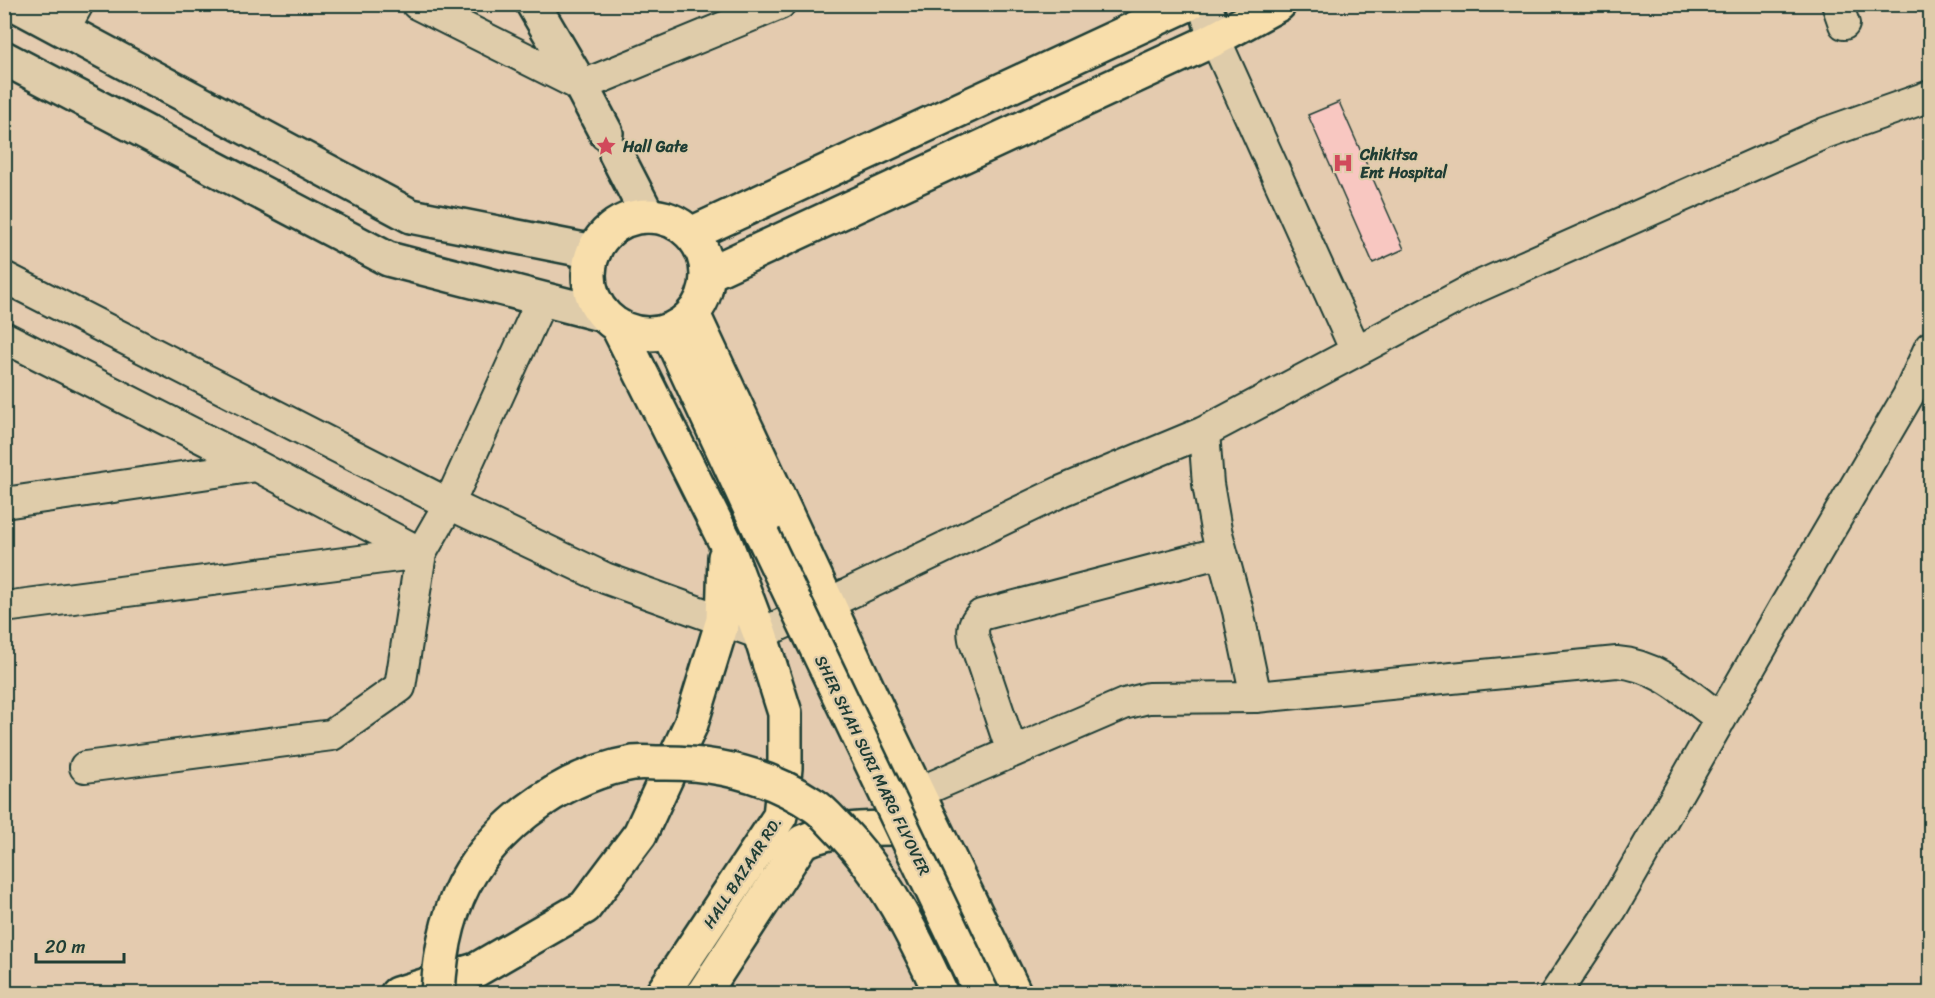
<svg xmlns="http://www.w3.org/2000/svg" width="1935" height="998" viewBox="0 0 1935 998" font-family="Sriracha,sans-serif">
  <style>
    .building { fill: #f8c7c1; stroke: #1f3d34; stroke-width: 1.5 }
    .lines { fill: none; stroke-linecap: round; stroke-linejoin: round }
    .minor-casing { stroke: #1f3d34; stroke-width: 34 }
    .tertiary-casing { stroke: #1f3d34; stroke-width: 38 }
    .secondary-casing { stroke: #1f3d34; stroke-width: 38 }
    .primary-casing { stroke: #1f3d34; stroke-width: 38 }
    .trunk-casing { stroke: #1f3d34; stroke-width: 38 }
    .minor { stroke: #dfccaa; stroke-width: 30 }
    .tertiary { stroke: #dfccaa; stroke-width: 33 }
    .secondary { stroke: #dfccaa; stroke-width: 33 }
    .primary { stroke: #f8deab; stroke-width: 33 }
    .trunk { stroke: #f8deab; stroke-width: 33 }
    .primary-bridge-casing { stroke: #1f3d34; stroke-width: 38; stroke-linecap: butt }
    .primary-bridge { stroke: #f8deab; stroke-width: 33 }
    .labels { text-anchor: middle; stroke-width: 4.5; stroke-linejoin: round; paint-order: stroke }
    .poi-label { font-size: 16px; font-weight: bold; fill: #1f3d34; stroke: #dfccaa; text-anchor: start }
    .street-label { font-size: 16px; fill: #1f3d34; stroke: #dfccaa }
  </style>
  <rect width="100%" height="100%" fill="#e4cbaf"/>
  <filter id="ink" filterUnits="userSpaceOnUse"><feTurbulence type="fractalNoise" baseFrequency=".0167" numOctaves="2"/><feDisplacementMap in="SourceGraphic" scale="12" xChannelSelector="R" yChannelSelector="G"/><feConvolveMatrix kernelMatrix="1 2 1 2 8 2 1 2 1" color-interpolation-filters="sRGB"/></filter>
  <g filter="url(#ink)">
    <path class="building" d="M1339 102 1404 249 1373 263 1308 115Z"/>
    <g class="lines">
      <g class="minor-casing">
        <path id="minor" d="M417 4 581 86 780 4
          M1837 4 1844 24
          M63 31 78 4
          M1215 39 1356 351
          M4 277 449 504 605 578 760 634 829 603 1062 491 1204 432 1475 288 1825 133 1930 96
          M4 337 257 466
          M1204 432 1208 484 1216 530 1238 611 1256 697
          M4 503 257 466 421 553 400 687 332 735 85 767
          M4 607 421 553 449 504 542 299
          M1012 752 974 639C972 629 973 623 981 615L1222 552
          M917 793 1124 704 1148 698 1256 697 1617 662C1658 665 1689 695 1721 719
          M1555 994 1611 910 1784 608 1908 396 1930 347"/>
      </g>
      <g class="tertiary-casing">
        <path id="tertiary" d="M533 4 581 86 606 133
          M1205 4 1215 39
          M616 154 648 216"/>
      </g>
      <g class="secondary-casing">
        <path id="secondary" d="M15 4 411 216 594 252
          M4 58 388 259 604 315"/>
      </g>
      <g class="primary-casing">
        <path id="primary" d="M668 331 763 536"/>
      </g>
      <g class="trunk-casing">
        <path id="trunk" d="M589 275a59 59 0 1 1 118 0a59 59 0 1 1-118 0Z
          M691 234 1188 4
          M708 274 1215 39 1279 4
          M693 314 885 726 1015 994
          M617 325 725 541 760 634 785 713V768L780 816 662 994
          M397 994 476 970 585 907 640 834 691 724 723 620 725 557
          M703 994 802 842C841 824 887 829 929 828"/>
      </g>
      <use href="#minor" class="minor"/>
      <use href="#tertiary" class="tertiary"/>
      <use href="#secondary" class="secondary"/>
      <use href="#primary" class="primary"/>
      <use href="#trunk" class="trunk"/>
      <g class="primary-bridge-casing">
        <path id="primary-bridge" d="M763 536 982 994
          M438 994C440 952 448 908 471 872 506 817 569 774 633 763 642 762 651 763 660 763 715 762 769 775 815 806 824 812 831 821 838 828 884 874 914 935 941 994"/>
      </g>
      <use href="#primary-bridge" class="primary-bridge"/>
    </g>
  </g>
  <defs>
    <g id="sight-bare" transform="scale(1.62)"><path d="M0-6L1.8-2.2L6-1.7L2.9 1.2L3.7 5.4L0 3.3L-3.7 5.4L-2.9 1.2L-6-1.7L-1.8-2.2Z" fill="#d1495b" stroke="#dfccaa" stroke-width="2.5" paint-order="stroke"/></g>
    <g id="hospital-bare" transform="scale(1.62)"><path d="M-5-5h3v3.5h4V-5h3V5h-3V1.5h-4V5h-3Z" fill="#d1495b" stroke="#dfccaa" stroke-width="2.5" paint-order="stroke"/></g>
  </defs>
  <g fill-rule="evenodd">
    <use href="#sight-bare" x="606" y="146"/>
    <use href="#hospital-bare" x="1343" y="163"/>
  </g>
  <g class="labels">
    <g class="poi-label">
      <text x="623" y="152">Hall Gate</text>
      <text x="1360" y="160">Chikitsa<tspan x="1360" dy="18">Ent Hospital</tspan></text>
    </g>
    <g class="street-label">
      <text transform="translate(873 765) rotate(64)" y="6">SHER SHAH SURI MARG FLYOVER</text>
      <text transform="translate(742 872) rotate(-57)" y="6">HALL BAZAAR RD.</text>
    </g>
  </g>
  <rect width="1935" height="998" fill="none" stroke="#dfccaa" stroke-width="24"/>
  <rect x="12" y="12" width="1911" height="974" fill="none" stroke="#1f3d34" stroke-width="2" filter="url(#ink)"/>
  <path d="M36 953v9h88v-9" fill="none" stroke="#1f3d34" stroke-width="3"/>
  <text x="45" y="953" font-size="18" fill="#1f3d34" stroke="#dfccaa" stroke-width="4.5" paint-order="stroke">20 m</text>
</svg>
